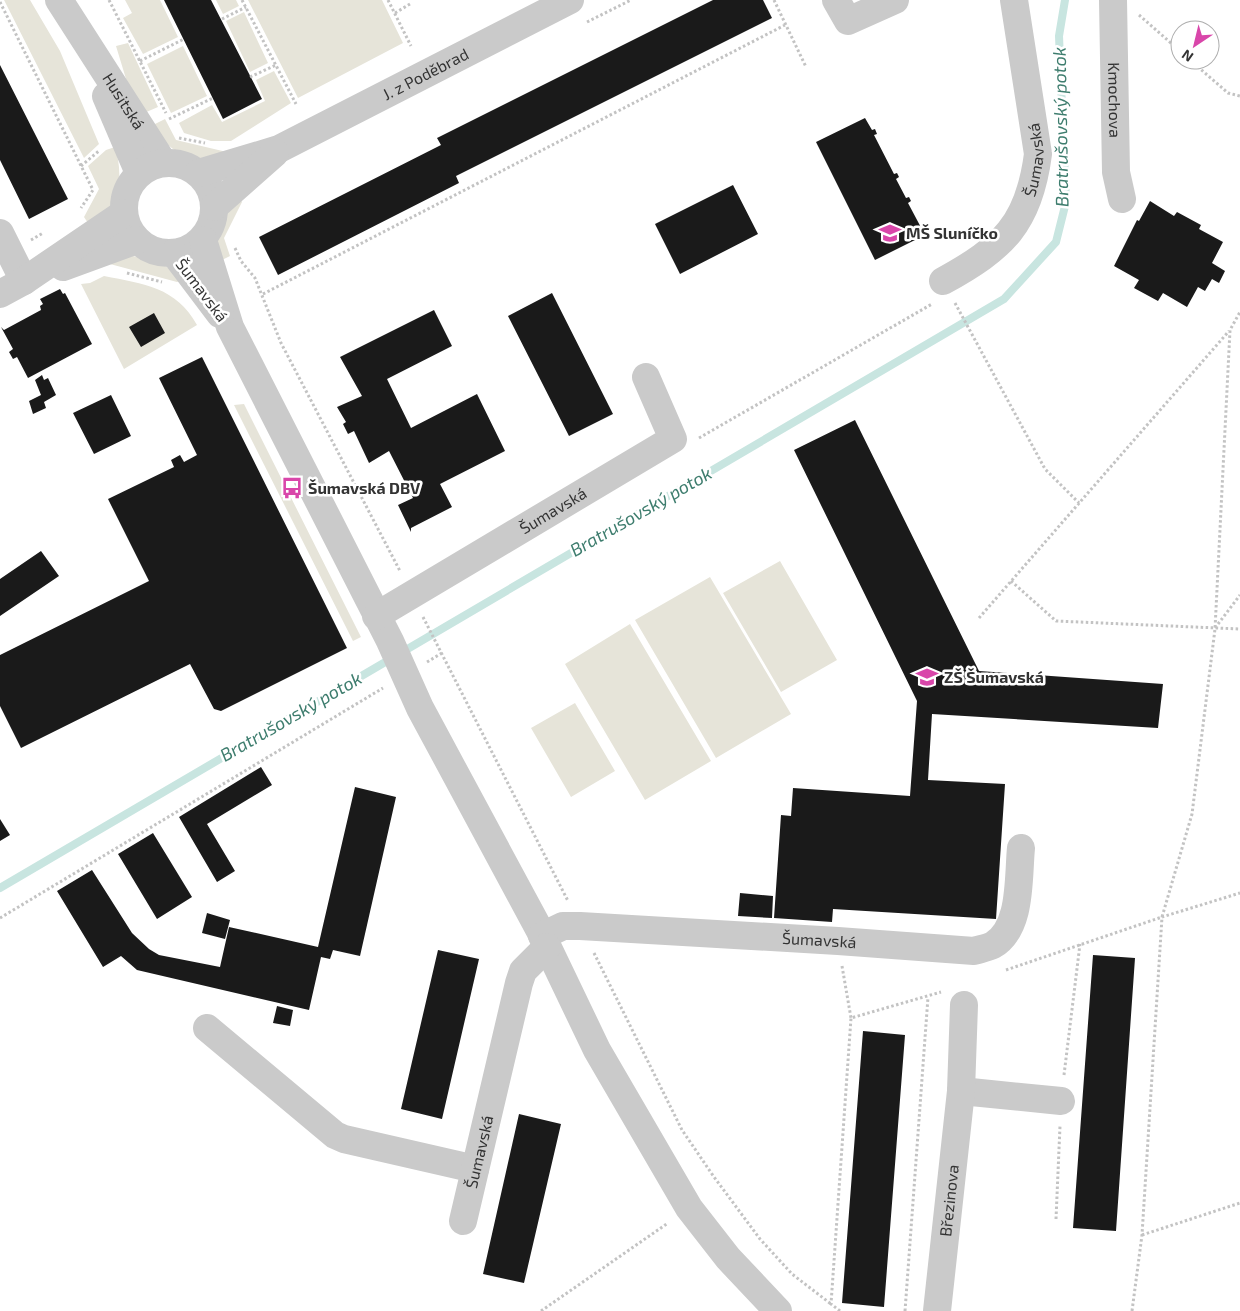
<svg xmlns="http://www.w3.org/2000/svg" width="1240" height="1311" viewBox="0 0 1240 1311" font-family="'Exo 2',sans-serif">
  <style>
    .green { fill: #e6e4d9 }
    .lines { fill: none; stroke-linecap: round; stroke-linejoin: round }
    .stream { stroke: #c8e5e0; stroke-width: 8 }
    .building { fill: #1a1a1a }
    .path { stroke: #c3c3c3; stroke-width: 3; stroke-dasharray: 2.5 2.5; stroke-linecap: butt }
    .minor { stroke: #cacaca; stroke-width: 28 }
    .labels { text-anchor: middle; stroke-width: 5; stroke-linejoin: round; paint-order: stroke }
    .street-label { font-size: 16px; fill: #333; stroke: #fff }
    .poi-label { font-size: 16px; font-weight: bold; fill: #333; stroke: #fff; text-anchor: start }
    .water-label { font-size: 18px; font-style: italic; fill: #3e7d6e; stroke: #fff }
  </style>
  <rect width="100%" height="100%" fill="#fff"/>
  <path class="green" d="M4 0H30L60 51 99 144 84 158Z
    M125 0H160L178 37 143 54 123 18 132 13Z
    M216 0H236L239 6 223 14Z
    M248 0H382L403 43 298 98Z
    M244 12 268 63 250 72 226 21Z
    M128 43 158 107 144 113 130 92 116 46Z
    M183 46 207 96 171 113 147 64Z
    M274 71 291 103 231 141H211L184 133 179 123 212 105 222 122 265 101 256 80Z
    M165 119 176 140 231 153C221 155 209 159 199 159 179 159 163 141 151 126Z
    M115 147C121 167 122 189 110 207 105 215 96 220 90 226L84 217 99 189 88 166 106 150Z
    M240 199 242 202 224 238 230 256 220 261C215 231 217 219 240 199Z
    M127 255C151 259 166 262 182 280L177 282 110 264Z
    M104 276C144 284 176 287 197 325L124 369 81 284 90 283Z
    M244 404 361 637 353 641 234 405Z
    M780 561 837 660 781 692 723 593Z
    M710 577 791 714 716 758 635 620Z
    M630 624 711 761 645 800 565 664Z
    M575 703 615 771 571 797 531 728Z"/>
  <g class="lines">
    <path class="stream" d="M0 888 1004 299 1056 242 1066 202 1059 36 1065 0"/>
  </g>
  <path class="building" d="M164 0H211L262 99 223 119Z
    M713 0H763L772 18 456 176 459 183 278 275 259 237 441 145 437 138Z
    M0 65 68 199 29 219 0 160Z
    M865 118 872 130 875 129 877 134 874 135 894 174 897 173 899 177 896 179 906 198 909 197 911 201 908 203 925 235 875 260 816 142Z
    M733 185 758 234 680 274 655 224Z
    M1150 201 1174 216 1177 212 1201 225 1199 229 1223 242 1212 263 1225 271 1219 283 1212 279 1205 291 1198 287 1187 307 1163 293 1158 301 1134 288 1139 280 1114 266 1137 220 1139 221Z
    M60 289 63 294 65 293 92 344 28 378 17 357 13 359 9 352 13 349 1 327 4 330 41 310 40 306 43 304 40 299Z
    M552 293 613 414 569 436 508 316Z
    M434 310 452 346 387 379 411 428 477 394 505 451 440 484 452 507 411 528V532L398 505 413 498 389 451 369 463 354 431 348 434 343 424 346 422 337 407 362 396 340 357Z
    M154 313 165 333 141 347 129 327Z
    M202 357 347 648 221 711 214 709 190 664 21 748 0 706V655L149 581 108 499 174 467 171 460 180 455 184 462 197 455 159 378Z
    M42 375 44 380 48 378 56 395 44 402 46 408 33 414 29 401 41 395 35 380Z
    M111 395 131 436 94 454 73 413Z
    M855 420 979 671 1163 684 1158 728 932 714 928 780 1005 784 996 919 833 909 832 922 774 918 781 815 791 816 793 788 910 796 917 701 794 450Z
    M41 551 59 576 0 616V579Z
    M261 767 272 785 207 824 235 871 217 882 179 817Z
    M355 787 396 797 360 956 333 950 330 959 321 957 309 1010 137 970 121 956 103 967 57 891 92 870 132 933 149 949 159 955 220 967 229 927 318 947Z
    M0 819 10 835 0 841Z
    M153 833 192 897 157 919 118 854Z
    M740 893 773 896 772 918 738 916Z
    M207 913 230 920 225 939 202 933Z
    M438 950 479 959 442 1119 401 1109Z
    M1093 955 1135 958 1116 1231 1073 1228Z
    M277 1006 293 1010 290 1026 273 1023Z
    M863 1031 905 1035 884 1307 842 1303Z
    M519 1114 561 1124 524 1283 483 1274Z"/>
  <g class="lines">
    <path class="path" d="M109 0 166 113
      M242 0 296 104
      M388 0 411 46
      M774 0 806 67
      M0 2 93 190 81 208
      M395 13 410 4
      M1139 15 1180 51
      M222 19 246 7
      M587 22 631 0
      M1190 60 1228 93 1240 96
      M140 61 184 39
      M250 77 276 65
      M169 119 213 98
      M179 138 205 143
      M81 166 100 150
      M31 240 43 233
      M235 248 241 261 255 278 281 343 400 571
      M127 273 162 282
      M263 294 785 25
      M955 303 1045 469 1079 503
      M699 438 932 304
      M1011 581 1056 621 1240 629
      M423 617 568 901
      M979 618 1229 331
      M1215 628 1240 595
      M427 662 442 653
      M0 918 383 688
      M594 953 682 1130 714 1177 760 1239 792 1274 831 1304
      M842 966 851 1018
      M1006 970 1162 917 1192 814 1215 629 1230 330 1240 312
      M1064 1075 1080 944
      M1056 1219 1060 1126
      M1142 1235 1240 1203
      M541 1311 668 1223
      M840 1311 831 1304 851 1018 941 992
      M905 1311 928 997
      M1132 1311 1142 1235 1162 917 1240 893"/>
    <g class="minor">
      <path id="s1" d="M59 0 163 162"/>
      <path d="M836 0 848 21 895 0"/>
      <path id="s2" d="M1113 0 1116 172 1122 199"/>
      <path d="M106 96 139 173"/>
      <circle cx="169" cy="208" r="45"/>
      <path id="s3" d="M199 173 279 149 570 0"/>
      <path d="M214 207 275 153"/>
      <path d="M0 233 24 281"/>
      <path d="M203 240 230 327 390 641 420 708 539 929 597 1050 689 1208 728 1258 778 1311"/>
      <path d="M174 253 220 314"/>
      <path d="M63 267 137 240"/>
      <path id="s4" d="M943 281C1003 248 1029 224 1038 154L1014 0"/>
      <path d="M0 294 24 281 124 213"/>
      <path id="s5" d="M376 616 673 439 646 377"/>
      <path id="s6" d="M542 936 563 926H580L838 941 974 951C980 949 987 948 993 945 1022 928 1018 878 1021 848"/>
      <path d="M207 1028 335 1135 344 1139 475 1169"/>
      <path d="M961 1091 1061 1101"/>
      <path id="s7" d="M463 1221 519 983 523 971 547 947"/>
      <path id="s8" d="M937 1311 961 1091 964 1005"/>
    </g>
  </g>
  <defs>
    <g id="school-bare" transform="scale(1.725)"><path d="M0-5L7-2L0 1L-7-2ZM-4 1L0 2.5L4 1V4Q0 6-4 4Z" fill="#d946aa" stroke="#fff" stroke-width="2.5" paint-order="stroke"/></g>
    <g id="bus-bare" transform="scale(1.725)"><path d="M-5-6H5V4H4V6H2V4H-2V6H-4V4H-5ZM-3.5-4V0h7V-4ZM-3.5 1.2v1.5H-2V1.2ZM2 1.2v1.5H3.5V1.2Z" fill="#d946aa" stroke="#fff" stroke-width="2.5" paint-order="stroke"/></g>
  </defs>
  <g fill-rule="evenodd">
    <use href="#school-bare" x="890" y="233"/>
    <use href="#bus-bare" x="292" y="488"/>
    <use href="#school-bare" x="927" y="677"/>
  </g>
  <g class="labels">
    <g class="street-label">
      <text dy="6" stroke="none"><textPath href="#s3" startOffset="248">J. z Poděbrad</textPath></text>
      <text dy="6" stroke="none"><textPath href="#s2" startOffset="100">Kmochova</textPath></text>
      <text dy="6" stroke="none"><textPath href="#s1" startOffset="120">Husitská</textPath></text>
      <text dy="6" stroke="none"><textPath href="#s4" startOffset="161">Šumavská</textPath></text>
      <text transform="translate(202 290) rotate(53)" y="6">Šumavská</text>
      <text dy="6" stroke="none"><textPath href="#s5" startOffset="206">Šumavská</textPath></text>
      <text dy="6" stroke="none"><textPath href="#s6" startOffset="280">Šumavská</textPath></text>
      <text dy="6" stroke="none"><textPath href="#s7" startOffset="71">Šumavská</textPath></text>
      <text dy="6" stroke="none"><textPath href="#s8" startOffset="111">Březinova</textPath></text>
    </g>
    <g class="poi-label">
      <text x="906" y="239">MŠ Sluníčko</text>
      <text x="308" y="494">Šumavská DBV</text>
      <text x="944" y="683">ZŠ Šumavská</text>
    </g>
    <g class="water-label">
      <text transform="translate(1061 127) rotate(-91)" y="6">Bratrušovský potok</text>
      <text transform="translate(641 512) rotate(-30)" y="6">Bratrušovský potok</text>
      <text transform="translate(291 717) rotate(-30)" y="6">Bratrušovský potok</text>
    </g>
  </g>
  <g transform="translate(1195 45) rotate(215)"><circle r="24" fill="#ffffff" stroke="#adadad"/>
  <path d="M0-4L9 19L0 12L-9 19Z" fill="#d946aa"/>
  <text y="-8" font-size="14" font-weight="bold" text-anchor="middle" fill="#333333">N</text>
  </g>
</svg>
